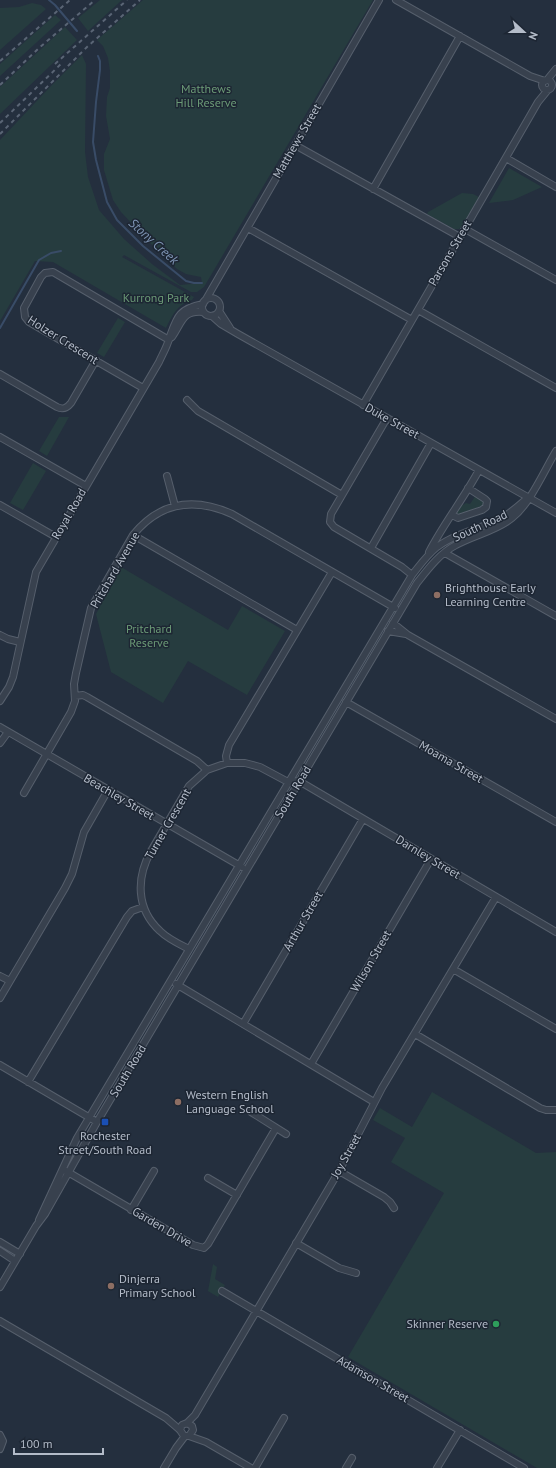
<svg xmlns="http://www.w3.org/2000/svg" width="556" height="1468" viewBox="0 0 556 1468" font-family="'PT Sans',sans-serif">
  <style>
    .green { fill: #263c3f }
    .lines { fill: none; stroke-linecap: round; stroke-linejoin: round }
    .stream { stroke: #394c67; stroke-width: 2 }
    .minor-casing { stroke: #565f6c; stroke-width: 8 }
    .minor { stroke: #38414e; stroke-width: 6 }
    .rail { stroke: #5a6575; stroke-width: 2; stroke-dasharray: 4 4; stroke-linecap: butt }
    .education-dot { fill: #8d6e63; stroke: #1d2633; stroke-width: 1.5 }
    .transit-dot { fill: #1a4fb4; stroke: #1d2633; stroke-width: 1.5 }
    .leisure-dot { fill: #2e9e5b; stroke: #1d2633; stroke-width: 1.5 }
    .labels { text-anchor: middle; stroke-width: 3; stroke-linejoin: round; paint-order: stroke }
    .park-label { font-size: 12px; fill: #6b9a76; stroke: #1d2633 }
    .street-label { font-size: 12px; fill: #b4bcc9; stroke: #1d2633 }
    .poi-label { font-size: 12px; fill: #b4bcc9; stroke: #1d2633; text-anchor: start }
    .water-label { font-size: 13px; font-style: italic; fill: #7c92b1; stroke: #1d2633 }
  </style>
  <rect width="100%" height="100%" fill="#242f3e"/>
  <path class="green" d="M100 0H122L88 31 78 18Z
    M143 0H373L204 287 197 292H191L124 255 122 257 194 297 192 300C177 305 173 314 166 328L53 262 35 261 0 321V140L50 87 82 55 86 64 85 152 88 177 99 210 124 239 152 264 180 285 202 283 201 277 186 274 177 269 151 244 121 212 113 200 104 170V154L110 139 106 116 107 97 110 88V71L108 58 103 46 97 40Z
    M32 3 41 5 46 9 0 50V8L19 7Z
    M55 15 61 20 0 76V64Z
    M65 27 77 40 0 114V87Z
    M509 168 542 187 513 200 489 203Z
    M462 193 473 194 479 197 462 226 459 229H454L427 214 428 212Z
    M118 318 125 322 104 357 97 353Z
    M59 417H69L47 456 39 451Z
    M33 463 46 471 23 510 10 503Z
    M476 495 484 501 483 507 459 516 456 514 461 506 466 503 470 504Z
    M121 567 228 630 242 606 285 631 247 695 188 661 163 703 111 672 96 614Z
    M432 1092 536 1153 556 1152V1468H537L348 1357 444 1193 391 1162 405 1138 373 1120 380 1108 412 1127Z
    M213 1264 217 1267 215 1279 225 1285 218 1297 208 1291Z"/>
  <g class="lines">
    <path class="stream" d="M49 0 55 5 77 31
      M98 56 100 61V70L96 102 93 142 96 160 107 202 117 220 143 246 186 281 194 283H202
      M0 328 39 260 51 253 61 251"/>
    <g class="minor-casing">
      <path id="minor" d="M396 0 530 76 545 81
        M542 85a5 5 0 1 1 10 0a5 5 0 1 1-10 0Z
        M547 80 556 69
        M295 145 460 237
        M506 158 556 187
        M373 189 460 36
        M248 228 412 320
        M465 229 556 280
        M202 307a9 9 0 1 1 18 0a9 9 0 1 1-18 0Z
        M205 301 379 0
        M418 310 556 388
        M219 311 230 328
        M212 316 221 324 238 334 556 513
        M172 337C182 323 182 310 203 312
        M0 374 57 407C63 410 67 408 71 403L96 360
        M143 388 29 322 25 317 24 308 41 277 45 273 53 272 169 340
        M187 400 198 411 342 495
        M363 405 538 102 547 91
        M387 418 331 514 330 522 334 527 402 567 412 575
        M0 437 86 486
        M167 476 175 506
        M0 505 56 537
        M452 515 458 518 482 510 486 507 487 501 485 499 468 488
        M133 535 297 630
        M371 548 431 443
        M429 552C444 523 464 498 479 470
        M445 553 556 616
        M393 623 408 635 556 719
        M388 631 406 634
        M0 635 8 639 20 642
        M75 696 83 695 87 697 197 761 207 770
        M0 701 9 687 13 677 36 572 159 362C162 355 167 347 169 339 177 317 178 309 203 304
        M346 702 556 822
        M0 727 242 867
        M0 743 8 732
        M227 763 226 756 229 745 332 572
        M24 793 71 712 75 701 74 684 76 673 91 608 133 535C160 502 194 497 232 514L395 608
        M189 949C179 944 168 939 160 931 136 909 136 878 151 851L189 786 207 770 227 763H245L260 767 288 782 299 781 556 932
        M453 969 556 1029
        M0 976 10 981
        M176 984 374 1102
        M0 998 65 888 72 874 84 832 108 790
        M243 1024 363 819
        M415 1034 540 1108 546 1110H556
        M311 1064 431 859
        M0 1065 97 1122
        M28 1082 127 917 132 911 143 907
        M251 1112 286 1134
        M66 1171 193 1245 204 1248 208 1244 276 1128
        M339 1171 384 1197 390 1202 394 1208
        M208 1178 237 1195
        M131 1210 154 1171
        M39 1220 77 1138 412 575C420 565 427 555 437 547 455 534 477 529 497 521 507 516 516 508 524 501
        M0 1242 20 1254
        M296 1243 339 1268 356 1273
        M0 1251 15 1261
        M0 1287 36 1226 45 1214 97 1122 417 583C428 569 440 553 456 545 474 535 496 531 512 518 530 504 544 471 556 451
        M222 1291 524 1468
        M0 1321 166 1418 180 1430 184 1436H189L193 1430 192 1426 187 1423 182 1425 180 1430
        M187 1423 195 1415 339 1171 382 1088 496 897
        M0 1435 3 1441 0 1449
        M189 1436 206 1442 251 1468
        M164 1468 176 1448 185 1436
        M255 1468 284 1418
        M346 1468 352 1458
        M437 1468 460 1430"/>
    </g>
    <use href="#minor" class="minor"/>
    <path class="rail" d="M0 61 70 0
      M55 64 127 0
      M0 85 39 48 95 0
      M0 123 63 62
      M0 134 87 47 140 0"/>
  </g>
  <g class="education-dot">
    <circle cx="437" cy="595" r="4"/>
    <circle cx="178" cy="1102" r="4"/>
    <circle cx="111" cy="1286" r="4"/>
  </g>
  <rect class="transit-dot" x="101" y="1118" width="8" height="8" rx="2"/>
  <circle class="leisure-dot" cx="496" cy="1324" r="4"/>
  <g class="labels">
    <g class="park-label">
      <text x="206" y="93">Matthews<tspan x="206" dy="14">Hill Reserve</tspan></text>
      <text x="156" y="302">Kurrong Park</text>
      <text x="149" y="633">Pritchard<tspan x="149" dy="14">Reserve</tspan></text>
    </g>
    <g class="street-label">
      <text transform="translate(297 141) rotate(-60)" y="4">Matthews Street</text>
      <text transform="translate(450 253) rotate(-60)" y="4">Parsons Street</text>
      <text transform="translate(63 340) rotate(32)" y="4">Holzer Crescent</text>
      <text transform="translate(392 421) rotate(29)" y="4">Duke Street</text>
      <text transform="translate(69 514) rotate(-60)" y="4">Royal Road</text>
      <text transform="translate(480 526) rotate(-25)" y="4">South Road</text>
      <text transform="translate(115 570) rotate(-60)" y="4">Pritchard Avenue</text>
      <text transform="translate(451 762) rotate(30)" y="4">Moama Street</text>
      <text transform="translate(293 792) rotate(-59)" y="4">South Road</text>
      <text transform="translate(119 797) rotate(30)" y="4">Beachley Street</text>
      <text transform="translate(168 824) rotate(-60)" y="4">Turner Crescent</text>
      <text transform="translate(428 857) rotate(31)" y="4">Darnley Street</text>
      <text transform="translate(303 921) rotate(-60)" y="4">Arthur Street</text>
      <text transform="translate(371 961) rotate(-60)" y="4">Wilson Street</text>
      <text transform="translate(128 1071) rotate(-59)" y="4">South Road</text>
      <text transform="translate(346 1156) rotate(-61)" y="4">Joy Street</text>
      <text transform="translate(162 1227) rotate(30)" y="4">Garden Drive</text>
      <text transform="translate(373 1379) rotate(30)" y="4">Adamson Street</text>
    </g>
    <g class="poi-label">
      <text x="445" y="592">Brighthouse Early<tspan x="445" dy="14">Learning Centre</tspan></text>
      <text x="186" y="1099">Western English<tspan x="186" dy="14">Language School</tspan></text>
      <text x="105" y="1140" text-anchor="middle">Rochester<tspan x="105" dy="14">Street/South Road</tspan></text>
      <text x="119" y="1283">Dinjerra<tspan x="119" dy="14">Primary School</tspan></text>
      <text x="488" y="1328" text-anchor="end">Skinner Reserve</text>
    </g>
    <g class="water-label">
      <text transform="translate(154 241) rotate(42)" y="5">Stony Creek</text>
    </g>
  </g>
  <g transform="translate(524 32) rotate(112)" stroke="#1d2633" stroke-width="3" paint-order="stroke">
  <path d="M0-3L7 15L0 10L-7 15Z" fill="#b4bcc9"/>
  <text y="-6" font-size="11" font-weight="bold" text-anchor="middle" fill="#b4bcc9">N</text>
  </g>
  <path d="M14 1448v6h89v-6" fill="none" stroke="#b4bcc9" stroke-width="2"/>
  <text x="20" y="1448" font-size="12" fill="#b4bcc9" stroke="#1d2633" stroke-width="3" paint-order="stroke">100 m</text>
</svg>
